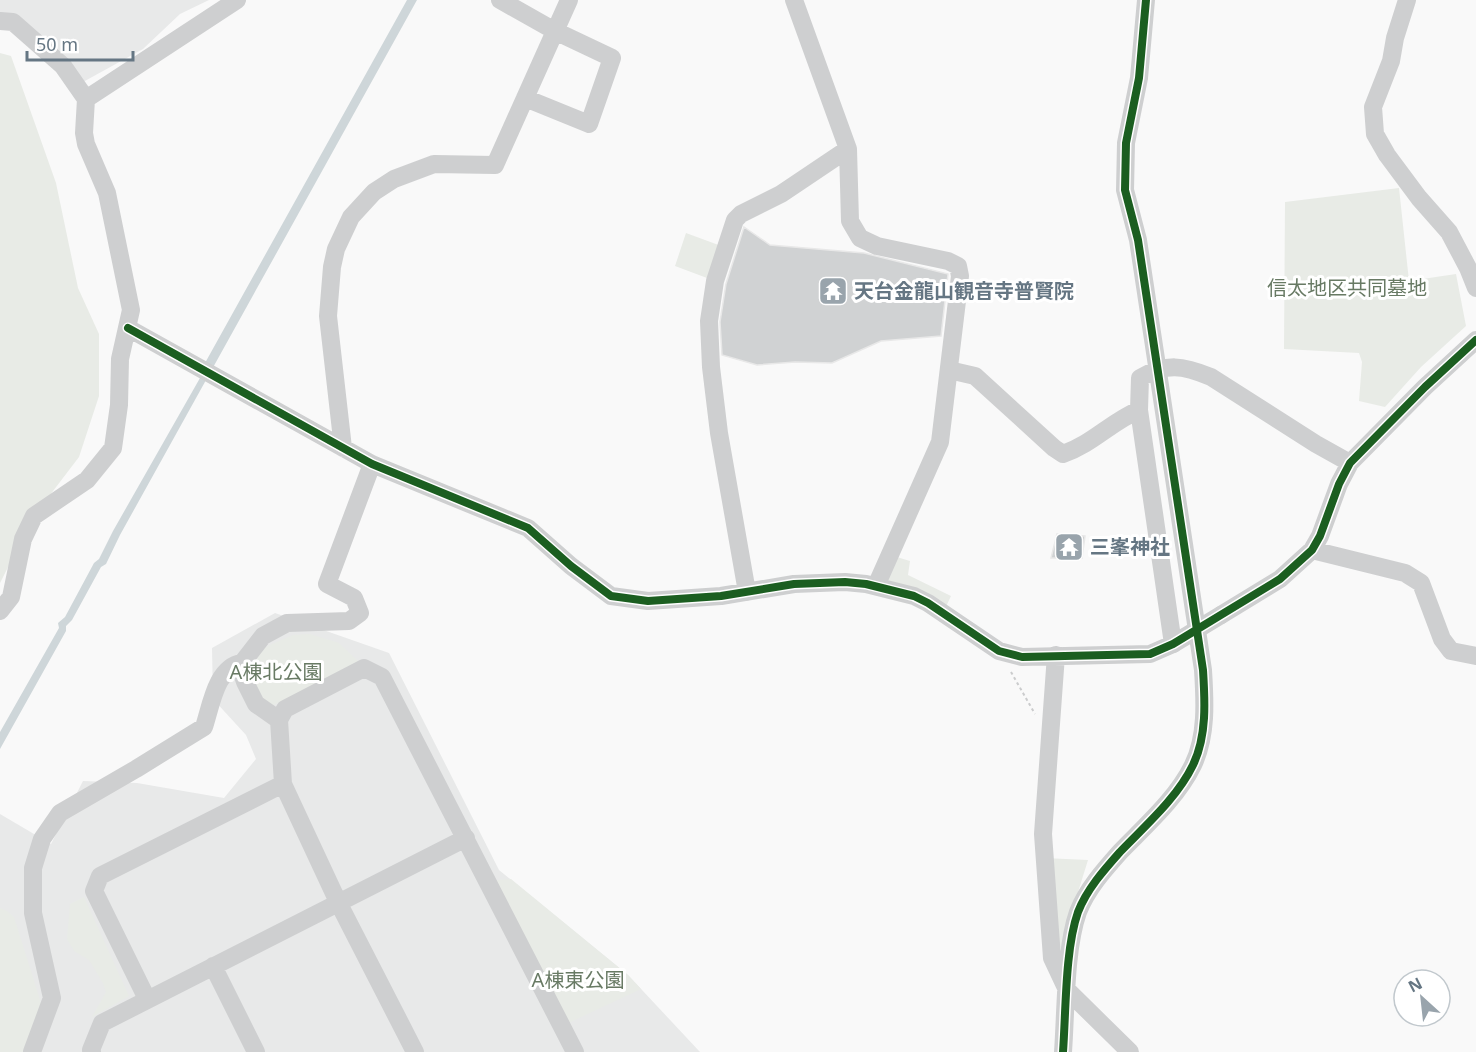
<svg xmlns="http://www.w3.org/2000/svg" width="1476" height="1052" viewBox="0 0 1476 1052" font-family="'Noto Sans','Noto Sans JP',sans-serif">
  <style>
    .built { fill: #e8e9e9 }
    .green { fill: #e8ebe6 }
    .water { fill: #ced6d9 }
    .building { fill: #d0d2d3; stroke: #e8e8e8; stroke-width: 1.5 }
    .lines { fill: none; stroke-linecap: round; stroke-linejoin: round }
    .path { stroke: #cbcccd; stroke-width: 2; stroke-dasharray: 3 3; stroke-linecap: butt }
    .minor { stroke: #cecfd0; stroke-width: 18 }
    .minor-bridge { stroke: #cecfd0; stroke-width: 18 }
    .cycleway-casing { stroke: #fff; stroke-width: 11 }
    .cycleway { stroke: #1b5e20; stroke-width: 8 }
    .labels { text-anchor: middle; stroke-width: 6; stroke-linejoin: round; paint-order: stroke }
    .park-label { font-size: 20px; fill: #687a64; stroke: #fff }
    .poi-label { font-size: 20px; font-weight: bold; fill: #657683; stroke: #fff; text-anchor: start }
  </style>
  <rect width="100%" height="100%" fill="#f9f9f9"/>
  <path class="built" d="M0 0H209L180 14 143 49 83 82 43 38 0 12Z
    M275 613 389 653 499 870 628 975 700 1052H0V814L51 844 83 781 137 783 224 798 256 759 246 735 213 699 212 648Z"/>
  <path class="green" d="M0 53 11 56 56 183 78 288 99 334V396L79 457 34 516 0 583Z
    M1399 188 1409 281 1456 274 1466 326 1421 367 1385 407 1359 401 1362 362 1359 353 1284 349 1285 202Z
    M686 233 724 247 715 281 675 266Z
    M890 555 910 561 908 575 951 596 943 613 876 586Z
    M310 634 339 643 359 662 270 707 246 679 252 653 293 635Z
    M1044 858 1088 860 1060 950Z
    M511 879 628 975 641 989 562 1026 488 881Z
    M84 897 129 996 92 1017 106 992 103 983 89 960 74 951 67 939 70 904Z
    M0 908 7 911 14 917 40 1000 43 1018 24 1052H0Z"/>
  <path class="water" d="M407 0H417L120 535 106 564 101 567 72 620 66 626V631L0 749V732L59 628 58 623 65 617 94 563 99 559 113 531 200 378V372Z"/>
  <path class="building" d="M744 227 770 245 864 253 948 274 941 336 881 341 832 363 795 362 757 365 722 355 720 322 726 284Z
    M1057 534 1085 536 1082 558H1051Z"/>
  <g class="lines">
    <path class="path" d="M1011 672 1035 714"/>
    <path class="minor" d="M500 0 555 31 612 58 589 124 525 98
      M794 0 848 149 850 221 860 238 877 246 948 261 958 266 960 276 940 442 876 586
      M1407 0 1395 38 1391 61 1373 107 1375 134 1387 155 1419 198 1449 232 1468 268 1476 288
      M0 21 13 22 63 66 86 99 84 133 86 144 107 193 131 310 120 359 119 405 113 448 87 480 34 516 23 539 11 597 0 611
      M86 99 237 0
      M128 328 372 464 528 528 571 566 611 596 648 601 721 596 794 584 845 582 866 584 914 596 928 603 999 651 1022 657 1150 654 1173 644 1139 410 1140 378C1167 363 1182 365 1211 377L1316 444 1350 463
      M949 370 975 376 1054 448 1063 454C1092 444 1111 422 1139 410
      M343 448 328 316 332 267 336 249 351 217 374 192 394 179 434 164 495 165 569 0
      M1312 550 1405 573 1421 583 1442 639 1451 651 1476 656
      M747 592 719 433 711 367 709 321 715 281 735 220 741 214 781 194 848 149
      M1221 615 1280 579 1312 550 1320 536 1339 484 1350 463 1425 387 1476 340
      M1056 655 1043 834 1052 958 1067 990 1130 1052
      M279 720 256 704 245 682 241 670 242 663 263 636 287 623 349 621 360 613 354 598 327 584 372 464
      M213 966 256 1052
      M147 999 94 891 100 876 283 784
      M32 1052 52 998 33 913V868L42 839 60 813 136 769 204 727C211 706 216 667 242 663
      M92 1052 91 1050 102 1023 466 838
      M415 1052 338 902 283 784 279 720 285 709 364 668 382 677 575 1052
      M1063 1052C1066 1011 1065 949 1078 912 1087 889 1104 870 1120 852 1146 825 1177 798 1193 765 1207 736 1205 701 1203 670L1138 240 1125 190 1126 143 1139 78 1146 0"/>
    <path class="minor-bridge" d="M1173 644 1221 615"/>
    <g class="cycleway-casing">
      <path id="cycleway" d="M128 328 372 464 528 528 571 566 611 596 648 601 721 596 794 584 845 582 866 584 914 596 928 603 999 651 1022 657 1150 654 1173 644 1280 579 1312 550 1320 536 1339 484 1350 463 1425 387 1476 340
        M1063 1052C1066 1011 1065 949 1078 912 1087 889 1104 870 1120 852 1146 825 1177 798 1193 765 1207 736 1205 701 1203 670L1138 240 1125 190 1126 143 1139 78 1146 0"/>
    </g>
    <use href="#cycleway" class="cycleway"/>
  </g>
  <defs>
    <g id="temple-square" transform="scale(1.5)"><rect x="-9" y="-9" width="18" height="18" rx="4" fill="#99a4ac" stroke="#fff"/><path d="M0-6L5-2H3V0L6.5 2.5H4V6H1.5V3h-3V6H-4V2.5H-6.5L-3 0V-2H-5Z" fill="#fff"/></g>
  </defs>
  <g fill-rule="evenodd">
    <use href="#temple-square" x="833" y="291"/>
    <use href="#temple-square" x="1069" y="547"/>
  </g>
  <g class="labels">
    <g class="park-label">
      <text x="1347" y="295">信太地区共同墓地</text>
      <text x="276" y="679">A棟北公園</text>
      <text x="578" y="987">A棟東公園</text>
    </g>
    <g class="poi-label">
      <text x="854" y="298">天台金龍山観音寺普賢院</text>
      <text x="1090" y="554">三峯神社</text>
    </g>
  </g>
  <g transform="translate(1422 998) rotate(333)"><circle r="28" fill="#ffffff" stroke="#c1c8cd" stroke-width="1.5"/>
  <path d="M0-4.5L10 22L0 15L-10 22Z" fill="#99a4ac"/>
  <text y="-9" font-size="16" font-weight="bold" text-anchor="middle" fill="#657683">N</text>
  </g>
  <path d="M27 51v9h106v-9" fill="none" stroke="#657683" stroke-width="3"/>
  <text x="36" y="51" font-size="18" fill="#657683" stroke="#ffffff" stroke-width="4.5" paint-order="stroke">50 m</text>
</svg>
